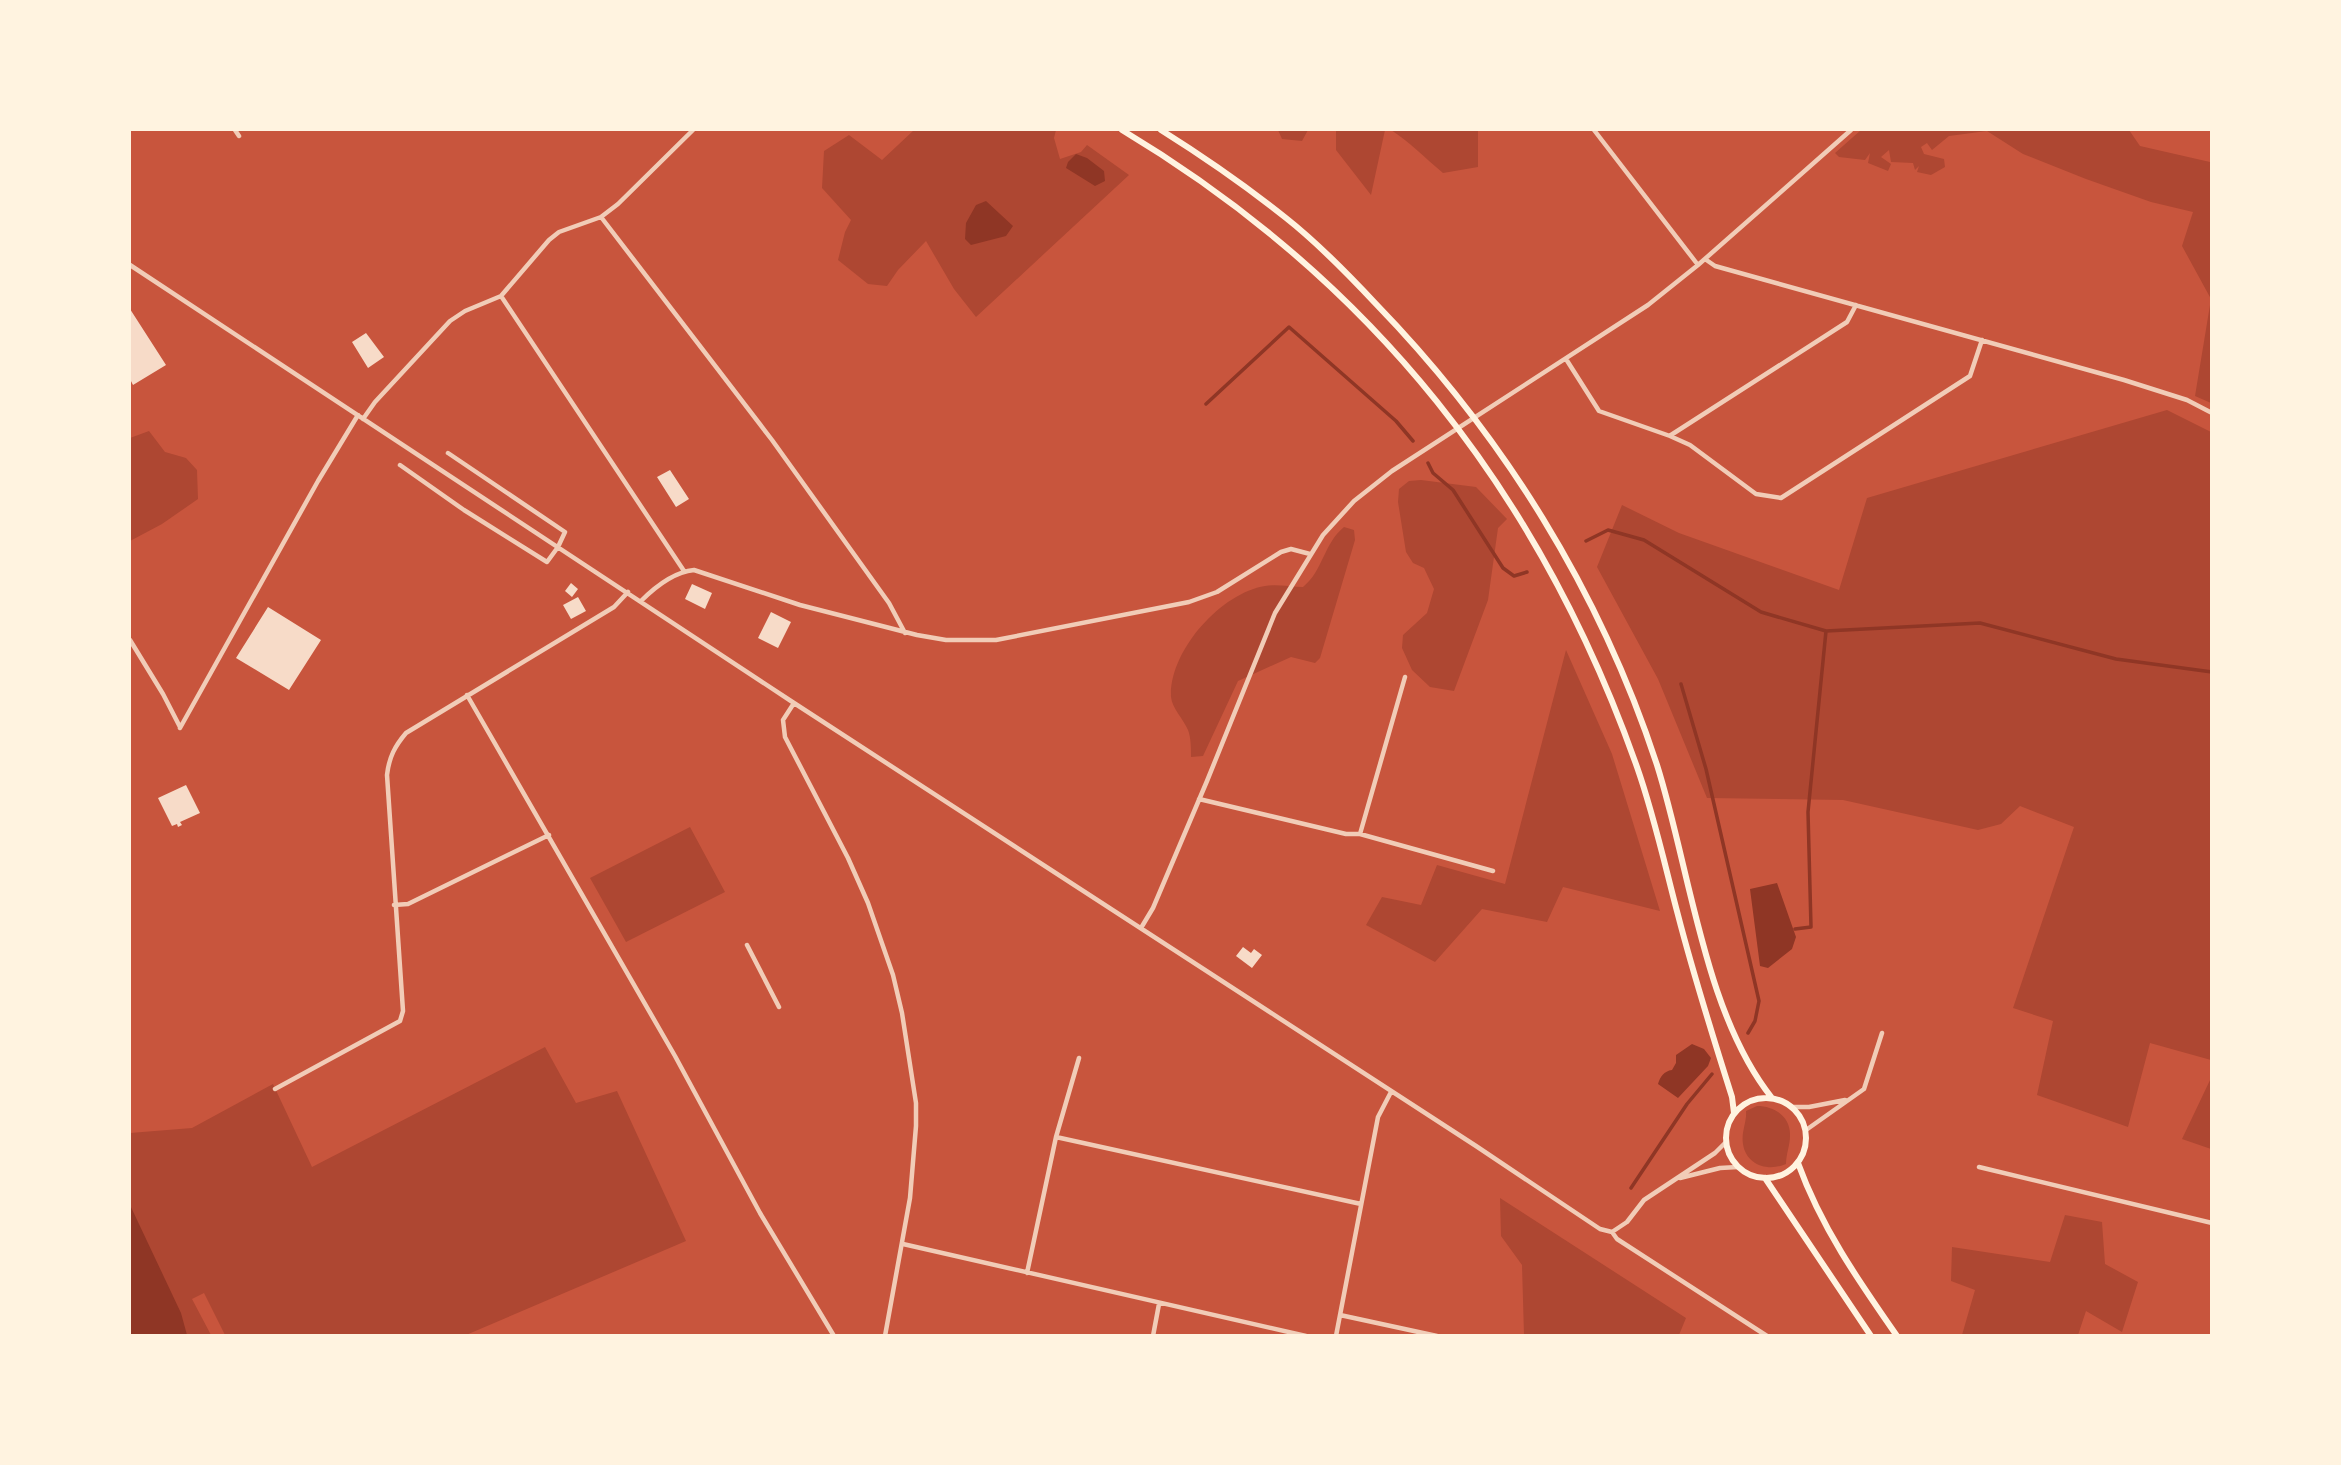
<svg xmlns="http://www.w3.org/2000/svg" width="2341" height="1465" viewBox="0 0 2341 1465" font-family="'Archivo Narrow',sans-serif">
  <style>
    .green { fill: #ae4732 }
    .water { fill: #8f3625 }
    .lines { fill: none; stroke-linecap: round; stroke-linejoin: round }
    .stream { stroke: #8f3625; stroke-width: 3.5 }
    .building { fill: #f7dbc8 }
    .minor { stroke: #f1ccb7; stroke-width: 4.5 }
    .secondary { stroke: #fff3e0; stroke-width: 6 }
  </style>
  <rect width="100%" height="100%" fill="#c8553d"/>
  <path class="green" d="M914 130H1056L1054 138 1060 159 1081 152 1087 145 1129 175 976 317 954 289 926 241 898 270 887 286 868 284 838 260 845 232 851 220 822 188 824 151 849 135 882 160Z
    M1278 130H1308L1302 141 1282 139Z
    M1336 130H1385L1371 195 1336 150Z
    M1391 130H1478V167L1443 173C1425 158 1410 142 1391 130Z
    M1861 130H2129L2140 146 2210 162 2211 159V403L2195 396 2211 299 2182 246 2193 212 2151 202 2086 179 2023 154 1987 131 1949 136 1932 150 1927 143 1921 147 1924 154 1944 159 1945 167 1931 175 1917 172 1919 166 1915 170 1913 163 1891 162 1889 150 1881 157 1891 164 1888 171 1868 163 1870 153 1865 160 1839 157 1835 153Z
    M2167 410 2211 432V1060L2150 1043 2128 1127 2037 1095 2053 1021 2013 1008 2074 827 2020 806 2001 824 1978 830 1843 800 1707 798 1658 679 1597 567 1622 505 1679 533 1839 590 1867 498Z
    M149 431 165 452 186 458 197 470 198 499 162 524 130 541V438Z
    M1421 480 1476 487 1507 519 1498 528 1488 600 1454 691 1430 687 1412 670 1402 648 1403 635 1427 613 1434 589 1424 568 1413 563 1406 552 1398 502 1399 489 1409 481Z
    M1344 527 1354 530 1355 540 1320 658 1315 663 1291 657 1238 681 1203 756 1191 757C1191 748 1191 738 1188 730 1184 720 1172 708 1171 697 1169 651 1221 593 1265 586 1277 584 1291 587 1303 587 1323 571 1324 543 1344 527Z
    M1566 650 1612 754 1660 911 1563 887 1547 922 1482 909 1435 962 1366 925 1382 897 1421 905 1437 865 1505 884Z
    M690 827 725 892 626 942 590 878Z
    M545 1047 576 1103 617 1091 686 1241 466 1335H225L204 1293 192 1299 211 1335 130 1336V1133L192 1128 273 1084 312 1167Z
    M2211 1078V1149L2182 1139Z
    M1757 1106C1775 1106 1791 1117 1790 1136 1790 1145 1786 1154 1786 1164 1768 1172 1746 1165 1743 1144 1741 1132 1747 1122 1746 1111Z
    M1500 1198 1686 1318 1679 1335H1524L1522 1265 1501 1236Z
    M2065 1215 2102 1222 2105 1264 2138 1282 2122 1332 2086 1311 2078 1335H1962L1975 1290 1951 1281 1952 1247 2050 1262Z"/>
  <path class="water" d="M1076 154 1087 158 1104 171 1105 181 1095 186 1066 168 1068 162Z
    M986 201 1013 226 1006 236 971 245 965 239 966 223 976 205Z
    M1777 883 1796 937 1792 949 1768 968 1760 966 1750 889Z
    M1692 1044 1704 1049 1711 1058 1708 1066 1678 1098 1658 1084C1660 1077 1664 1071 1672 1070L1676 1063V1055Z
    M130 1205 181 1313 187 1335H130Z"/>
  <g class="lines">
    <path class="stream" d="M1206 404 1289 327 1396 421 1413 441
      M1428 463 1433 473 1453 490 1503 568 1514 576 1527 572
      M1586 541 1608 530 1644 540 1761 612 1826 631
      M1681 684 1706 769 1759 1001 1755 1021 1748 1033
      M1795 929 1811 927 1808 812 1826 631 1980 623 2116 659 2212 672
      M1631 1188 1687 1104 1712 1074"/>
  </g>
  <path class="building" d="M130 309 166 365 133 385 130 379Z
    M366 333 384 357 368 368 352 342Z
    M670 470 689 499 676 507 657 477Z
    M571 583 578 589 572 597 565 591Z
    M692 584 712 593 705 609 685 599Z
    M578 597 586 611 571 619 563 605Z
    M268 607 321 640 289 690 236 658Z
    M771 612 791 622 778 648 758 638Z
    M186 785 200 813 180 822 182 825 178 827 177 824 172 826 158 798Z
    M1243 947 1251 953 1254 949 1262 955 1252 968 1236 956Z"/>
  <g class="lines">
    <path class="minor" d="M235 130 239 136
      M1594 130 1698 265
      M601 217 772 440 889 603 905 633
      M1705 259 1715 266 2124 380 2187 400 2212 413
      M130 265 794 703 1476 1146 1600 1229 1612 1232 1617 1239 1767 1336
      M501 296 684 571
      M1566 359 1599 411 1670 436 1690 445 1756 494 1781 498 1970 376 1982 340
      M363 419 375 402 450 321 465 311 501 296 549 240 559 232 601 217 618 204 693 130
      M1671 435 1847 322 1856 305
      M400 465 464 510 547 562 558 547 565 532 448 453
      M641 601C655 587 674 572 694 570L800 605 917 635 946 640H996L1189 602 1217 592 1281 552 1291 549 1310 554
      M130 640 163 694 180 727
      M467 695 675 1056 760 1213 834 1336
      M794 703 783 720 785 737 848 858 868 903 893 975 902 1013 916 1103V1126L910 1198 885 1336
      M180 728 318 481 358 415
      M1199 799 1346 834H1360L1493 871
      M1360 834 1405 677
      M394 905 408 904 549 835
      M1141 928 1153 908 1207 781 1275 613 1323 535 1354 501 1392 471 1648 305 1698 265 1851 130
      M747 945 779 1007
      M275 1089 400 1021 403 1011 387 775C389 757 395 746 406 733L614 607 628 592
      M1792 1107H1809L1845 1100
      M1806 1130 1864 1089 1882 1033
      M1056 1137 1361 1204
      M1979 1167 2212 1223
      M1680 1178 1720 1168 1738 1167
      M1612 1232 1627 1222 1644 1200 1715 1153 1726 1142
      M903 1244 1306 1336
      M1027 1273 1056 1137 1079 1058
      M1340 1315 1437 1336
      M1153 1336 1159 1304
      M1336 1336 1378 1117 1391 1092"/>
    <path class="secondary" d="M1122 130C1372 280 1540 492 1637 767 1654 815 1665 866 1678 915 1694 977 1713 1037 1732 1097L1734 1113
      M1161 130C1204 157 1246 186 1286 218 1319 244 1348 274 1376 304 1503 435 1600 591 1657 765 1690 869 1704 1013 1772 1098
      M1726 1138a40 40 0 1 1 80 0a40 40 0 1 1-80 0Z
      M1798 1163C1821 1227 1858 1280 1897 1336
      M1765 1178 1871 1336"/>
  </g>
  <rect width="2341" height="1465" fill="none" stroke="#fff3e0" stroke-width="262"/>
</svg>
